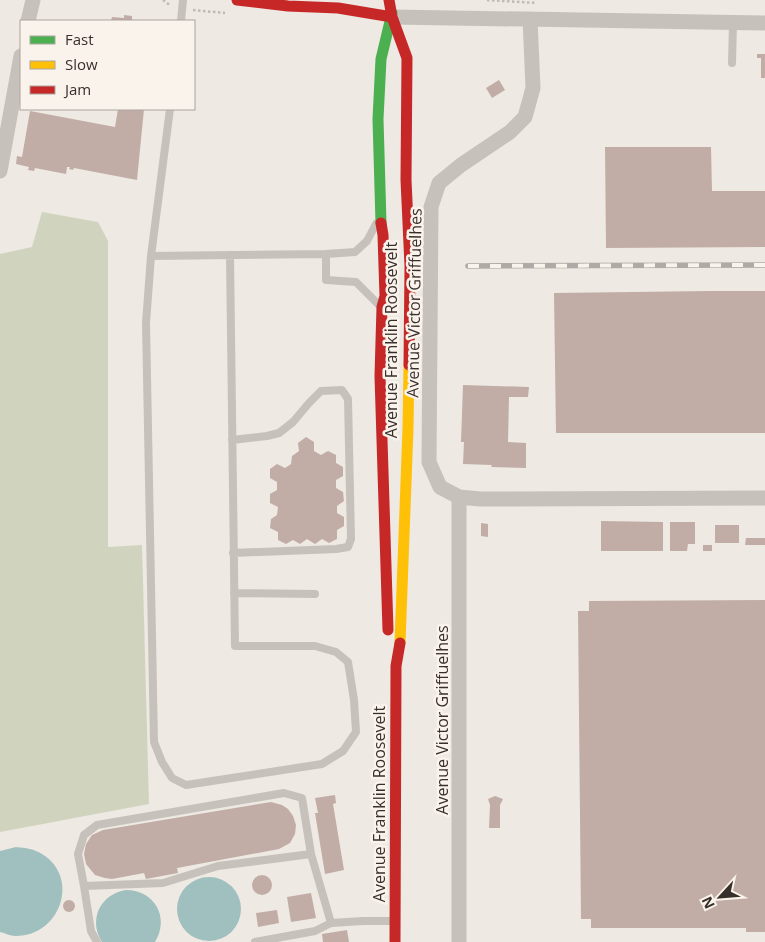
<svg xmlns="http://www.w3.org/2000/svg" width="765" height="942" viewBox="0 0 765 942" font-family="'Open Sans',sans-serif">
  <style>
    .green { fill: #d0d3be }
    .water { fill: #a0c0bf }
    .building { fill: #c1ada6 }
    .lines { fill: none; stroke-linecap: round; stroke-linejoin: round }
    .path { stroke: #c0bab5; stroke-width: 2.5; stroke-dasharray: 2.5 2.5; stroke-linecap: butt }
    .lane { stroke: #c7c1bc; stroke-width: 8 }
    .street { stroke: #c7c1bc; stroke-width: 15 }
    .fast { stroke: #4caf50; stroke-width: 11 }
    .slow { stroke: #ffc107; stroke-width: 11 }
    .jam { stroke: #c62828; stroke-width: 11 }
    .rail-casing { stroke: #afaaa6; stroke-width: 5.5 }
    .rail { stroke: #faf3ec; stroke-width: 4; stroke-dasharray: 11; stroke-linecap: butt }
    .labels { text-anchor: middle; stroke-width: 5; stroke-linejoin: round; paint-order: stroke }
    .street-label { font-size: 16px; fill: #382e2a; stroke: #faf3ec }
  </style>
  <rect width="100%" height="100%" fill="#eee9e3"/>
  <path class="green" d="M42 212 98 222 108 241V547L142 545 149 804 0 832V254L32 247Z"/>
  <path class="water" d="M16 847C26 848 34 849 42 854 81 878 60 937 15 936 10 936 5 933 0 932V851Z
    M177 909a32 32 0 1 1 64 0a32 32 0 1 1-64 0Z
    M126 890C155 890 170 918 155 942H102C88 920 100 894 126 890Z"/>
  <path class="building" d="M124 15 132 16V21H111L112 17 124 18Z
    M757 54H765V78H761V58H757Z
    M499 80 505 90 492 98 486 88Z
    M118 109H144L137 180 74 168 73 170 69 169 70 167H67L66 174 35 168 34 171 28 170 29 167 16 164 17 156 22 157 30 111 115 127Z
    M605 147H711L712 191H765V247L606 248Z
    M711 291H765V433H556L554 293Z
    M463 385 529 387 528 397H509L508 442 526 443V468L491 467 492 465 463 464 464 442H461Z
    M306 437 314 442V451L321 455 328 451 336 455V463L343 467V476L336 480V488L343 492 344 501 337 506V513L344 517V526L337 530V539L329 543 322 539 315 544 307 539 300 544 293 540 286 544 278 540V532L270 528 271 519 277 515 278 507 270 503V494L277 490V482L270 478V469L277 464 285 468 291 464 292 456 299 451 298 443Z
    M601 521 663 522V551H601Z
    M670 522H695V544H688L687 551H670Z
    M481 523 488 524V537L481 536Z
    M715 525H739V543H715Z
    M746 538H765V545H745Z
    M703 545H712V551H703Z
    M765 600V932H746V928H591V919H581L578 611H589V601Z
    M335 795 336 803 333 804 344 870 325 874 315 813H318L315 798Z
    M495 796 503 799 500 805V828H489L490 805 488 799Z
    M271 802 282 805 288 809 293 816 296 825 295 834 290 843 279 849 177 868 178 873 146 879 144 873 112 879 105 878 95 875 86 864 84 854 86 844 92 835 103 830Z
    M252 885a10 10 0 1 1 20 0a10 10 0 1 1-20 0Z
    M311 893 316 918 291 922 287 897Z
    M63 906a6 6 0 1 1 12 0a6 6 0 1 1-12 0Z
    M277 910 279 923 258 927 256 913Z
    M347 930 349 942H323L322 934Z"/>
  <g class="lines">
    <path class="path" d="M163 0 171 6
      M487 0 537 3
      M193 10 225 13"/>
    <path class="lane" d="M181 21 183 0
      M732 63 733 23
      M170 109 151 256 326 254
      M376 224 367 241 355 252 326 254V280L356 282 380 306
      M151 256 146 323 154 742 162 762 172 778 186 785 322 764 343 751 356 732 354 700 348 662 336 652 315 646H235L230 255
      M232 440 267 436 279 433 293 422 309 403 321 391 342 390 348 399 351 539 348 547 336 549 233 553
      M234 593 315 594
      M84 886 163 883 218 866 311 854 331 923
      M97 942 91 931 84 886 78 854 84 835 97 825 284 793 302 798 311 854
      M255 942 315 931 331 923 363 921H393"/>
    <path class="street" d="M392 17 765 23
      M530 19 533 88 525 117 510 132 461 165 439 183 431 207 429 462 440 487 459 497 480 499 765 498
      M28 21 33 0
      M0 171 21 56
      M459 942V497"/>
    <path class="fast" d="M381 223 378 119 381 59 392 13"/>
    <path class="slow" d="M400 643 408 428 409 365"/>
    <path class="jam" d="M237 0 288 6 338 8 392 17
      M389 0 392 17 407 58 406 180 410 266 409 365
      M381 223 383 235 385 296 382 307 380 376 388 630
      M395 942 396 666 400 643"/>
    <g class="rail-casing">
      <path id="rail" d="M468 266 765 265"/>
    </g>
    <use href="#rail" class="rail"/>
  </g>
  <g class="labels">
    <g class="street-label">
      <text transform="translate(414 303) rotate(-89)" y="6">Avenue Victor Griffuelhes</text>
      <text transform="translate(391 340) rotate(-90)" y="6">Avenue Franklin Roosevelt</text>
      <text transform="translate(442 720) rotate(-90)" y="6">Avenue Victor Griffuelhes</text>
      <text transform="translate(379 804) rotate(-90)" y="6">Avenue Franklin Roosevelt</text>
    </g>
  </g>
  <rect x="20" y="20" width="175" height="90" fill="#faf3ec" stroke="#aca49e"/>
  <rect x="30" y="36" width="25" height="8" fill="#4caf50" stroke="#aca49e"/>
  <text x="65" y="45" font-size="15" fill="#382e2a">Fast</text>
  <rect x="30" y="61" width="25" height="8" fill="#ffc107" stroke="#aca49e"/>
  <text x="65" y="70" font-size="15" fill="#382e2a">Slow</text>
  <rect x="30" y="86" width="25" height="8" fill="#c62828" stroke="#aca49e"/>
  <text x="65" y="95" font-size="15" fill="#382e2a">Jam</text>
  <g transform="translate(720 897) rotate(244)" stroke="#faf3ec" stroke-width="4" paint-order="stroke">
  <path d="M0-4L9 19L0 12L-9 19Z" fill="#382e2a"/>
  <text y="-8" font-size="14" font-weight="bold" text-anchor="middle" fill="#382e2a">N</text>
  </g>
</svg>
